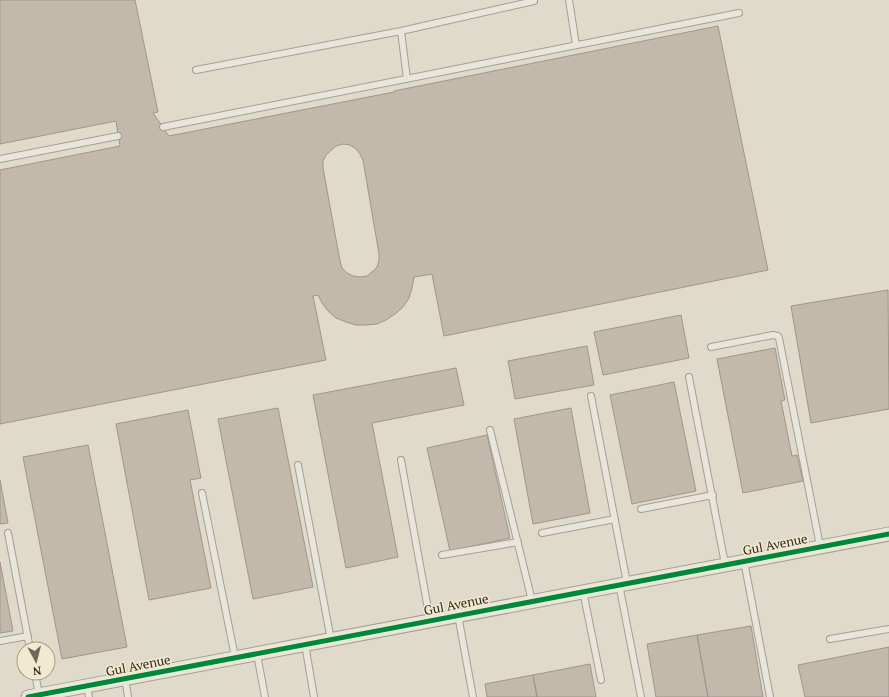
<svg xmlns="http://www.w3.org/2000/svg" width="889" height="697" viewBox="0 0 889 697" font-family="'PT Serif',serif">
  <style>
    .building { fill: #c3b9ab; stroke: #9f968a; fill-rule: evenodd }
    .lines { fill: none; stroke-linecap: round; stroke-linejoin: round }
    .service-casing { stroke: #a59f94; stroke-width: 8 }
    .minor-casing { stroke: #a59f94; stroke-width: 15 }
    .service { stroke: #e8e5db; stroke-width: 6 }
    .minor { stroke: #e8e5db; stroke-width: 13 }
    .cycleway-casing { stroke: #f1e9d0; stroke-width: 8 }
    .cycleway { stroke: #00873e; stroke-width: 5 }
    .labels { text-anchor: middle; stroke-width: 3; stroke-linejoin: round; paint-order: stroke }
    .street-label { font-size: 13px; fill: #32281e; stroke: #f1e9d0 }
  </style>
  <rect width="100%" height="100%" fill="#e0daca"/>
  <path class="building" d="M0 0H135L158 112 153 113 169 136 394 92V91L718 26 768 270 444 336 432 274 414 277 412 288 409 298 403 307 395 314 386 320 377 324 366 325H356L346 322 336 318 328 311 322 303 318 295 313 296 326 360 0 424V170L120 146 116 121 0 144ZM343 144 350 145 356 149 360 154 363 160 379 254V260L377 267 372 272 367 276 360 277 353 276 347 273 342 268 340 261 323 168V161L326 155 336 146Z
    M888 290 889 409 811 423 791 306Z
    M681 315 689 358 603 375 594 332Z
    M587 346 594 385 515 399 508 361Z
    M775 348 785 400 781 401 792 456 797 455 803 481 743 493 717 359Z
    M456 368 464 405 372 423 398 557 346 568 313 395Z
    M674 382 696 491 632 504 610 395Z
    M278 408 313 587 253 599 218 419Z
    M571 408 590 513 533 524 514 419Z
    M188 410 201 478 190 480 211 588 149 600 116 424Z
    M487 435 510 538 450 551 427 448Z
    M88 445 127 647 62 659 23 457Z
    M0 480 8 523 0 524Z
    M0 562 13 631 0 633Z
    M751 626 763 697H708L697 635Z
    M697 635 708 697H656L647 644Z
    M889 647V697H805L798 665Z
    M590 664 596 697H537L533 675Z
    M533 675 537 697H487L485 684Z"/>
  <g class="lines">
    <g class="service-casing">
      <path id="service" d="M569 0 576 45
        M401 31 534 1
        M196 70 401 31 407 79
        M163 127 739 13
        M0 159 118 136
        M711 347 773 335 778 336 779 338 820 546
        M689 377 725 564
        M591 396 627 583
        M490 430 532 601
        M401 460 430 620
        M298 465 331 640
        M202 493 235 657
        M641 509 713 495
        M8 533 30 649
        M542 533 615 519
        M442 555 518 542
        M744 561 770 697
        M619 584 641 697
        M583 591 601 680
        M458 615 473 697
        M830 639 889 629
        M0 641 28 636
        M305 644 314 697
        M257 654 265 697
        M35 673 39 695
        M125 678 128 697
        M87 686 89 697"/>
    </g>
    <g class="minor-casing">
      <path id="minor" d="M28 697 889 534"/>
    </g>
    <use href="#service" class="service"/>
    <use href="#minor" class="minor"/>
    <g class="cycleway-casing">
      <path id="cycleway" d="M28 697 889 534"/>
    </g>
    <use href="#cycleway" class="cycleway"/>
  </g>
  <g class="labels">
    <g class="street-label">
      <text transform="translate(775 544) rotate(-11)" y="5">Gul Avenue</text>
      <text transform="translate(456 604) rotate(-11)" y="5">Gul Avenue</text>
      <text transform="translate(138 665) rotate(-11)" y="5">Gul Avenue</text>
    </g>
  </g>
  <g transform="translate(36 661) rotate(173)"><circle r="19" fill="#f1e9d0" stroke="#a59c89"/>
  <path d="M0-3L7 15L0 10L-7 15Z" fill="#6f665a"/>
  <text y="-6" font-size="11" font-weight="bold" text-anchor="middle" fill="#32281e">N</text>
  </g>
</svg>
